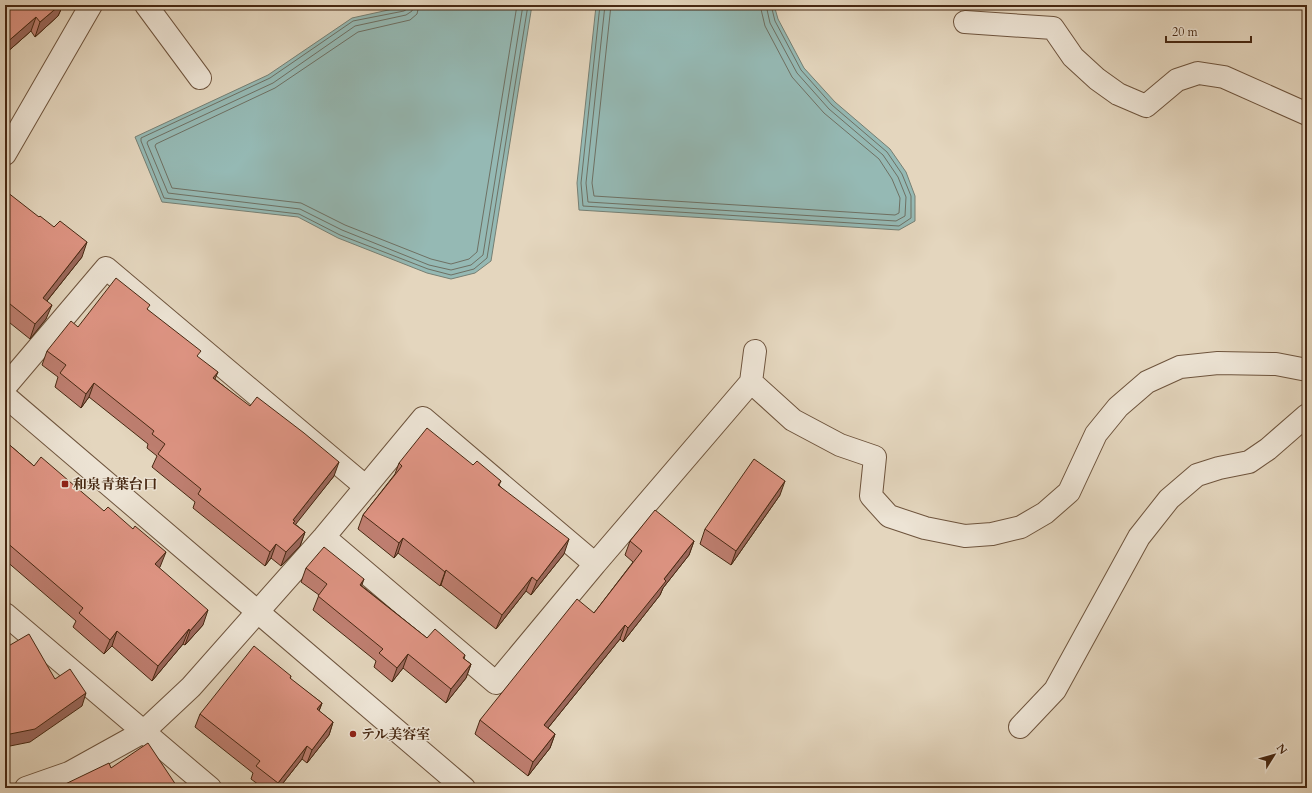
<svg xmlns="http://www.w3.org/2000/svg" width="1312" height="793" viewBox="0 0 1312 793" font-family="Cardo,'Noto Serif JP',serif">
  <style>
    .water { fill: #95b9b4; stroke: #767f73 }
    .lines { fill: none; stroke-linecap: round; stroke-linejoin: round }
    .shore { stroke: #6e7063; stroke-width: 1 }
    .minor-casing { stroke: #6e543d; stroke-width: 24 }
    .tertiary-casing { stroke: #6e543d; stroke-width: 24 }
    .minor { stroke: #ede4d5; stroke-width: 22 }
    .tertiary { stroke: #ede4d5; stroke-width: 22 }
    .wall { fill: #bf7f71; stroke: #472812 }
    .shaded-wall { fill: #9b685c; stroke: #472812 }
    .building { fill: #de9483; stroke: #472812 }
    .poi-dot { fill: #8f2418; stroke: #ede4d5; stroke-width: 1.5 }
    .labels { text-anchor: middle; stroke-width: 3; stroke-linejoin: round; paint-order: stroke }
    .poi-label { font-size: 14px; font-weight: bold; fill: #472812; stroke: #ede4d5; text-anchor: start }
  </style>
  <rect width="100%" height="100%" fill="#e4d6be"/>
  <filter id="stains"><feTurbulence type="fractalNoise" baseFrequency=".005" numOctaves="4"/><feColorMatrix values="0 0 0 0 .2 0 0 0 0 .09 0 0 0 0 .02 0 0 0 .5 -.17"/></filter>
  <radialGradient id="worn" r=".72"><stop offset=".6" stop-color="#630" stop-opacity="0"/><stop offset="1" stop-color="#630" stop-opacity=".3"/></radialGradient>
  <path class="water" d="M411 5H532L491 261 475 273 451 279 427 273 338 238 298 217 162 202 135 137 268 75 352 18Z
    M607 5H774L778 19 804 68 835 102 890 149 906 172 915 196V221L899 230 579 210 577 183 596 6Z"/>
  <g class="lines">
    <path class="shore" d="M408 5 407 9 404 11 353 21 270 78 141 138V141L164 198 299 214 340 235 428 269 451 275 474 269 487 258 528 5
      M413 5 412 11 406 15 355 26 273 83 148 141 147 143 168 193 300 209 342 230 429 265 451 270 471 265 483 255 523 5
      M419 5 417 14 410 20 358 32 275 88 156 144 155 146 172 188 301 203 345 225 431 259 451 264 469 259 477 252 517 5
      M600 5 581 183 583 206 899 226 911 218V196L902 174 887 152 832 105 801 70 775 21 771 5
      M605 5 586 183 588 202 896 221 905 216 906 197 898 177 883 155 829 109 797 73 770 23 766 5
      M611 5 592 183 594 196 895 215 899 213 900 198 892 179 879 159 824 113 792 77 765 26 760 5"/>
    <g class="minor-casing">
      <path id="minor" d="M146 5 200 78
        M965 22 1053 28 1073 57 1097 79 1118 94 1146 106 1177 80 1198 73 1224 77 1307 114
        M5 154 91 5
        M751 382 793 420 840 445 875 457 871 496 889 516 925 528 965 536 992 534 1021 527 1045 513 1069 492 1096 434 1118 407 1147 382 1180 367 1218 363 1276 364 1307 370
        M5 387 106 268 366 487
        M595 564 751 382 755 351
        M5 614 210 788
        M1020 727 1055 690 1139 537 1169 499 1197 475 1219 468 1249 462 1268 449 1307 415
        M26 788 69 773 143 732 191 687 324 537 423 418 595 564 496 683 324 537"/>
    </g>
    <g class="tertiary-casing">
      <path id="tertiary" d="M5 396 464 788"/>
    </g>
    <use href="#minor" class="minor"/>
    <use href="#tertiary" class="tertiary"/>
  </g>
  <path class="wall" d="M5 5H63L58 16 35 37 31 31 5 54Z
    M5 193 82 257 47 301 46 319 30 339 5 319Z
    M148 310 198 358 215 379 334 476 295 524 305 532 300 546 281 566 271 558 265 566 193 508 195 502 152 467 157 456 147 448 148 444 89 397 81 408 55 387 58 377 42 365 47 351 78 327Z
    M5 441 34 466 160 567 159 568 203 625 185 645 183 644 152 681 112 646 104 654 73 627 76 621 5 560Z
    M399 463 473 465 501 481 499 485 564 554 531 595 526 591 496 629 441 585 440 586 398 553 394 558 358 529 363 515 395 474Z
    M780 495 731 565 700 544 705 529Z
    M630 541H694L689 555 663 588 660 595 623 642 620 639 548 728 555 734 550 748 528 776 475 734 480 720 594 613 633 562 625 555Z
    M306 568 362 586 427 638 465 655 464 659 471 664 466 678 446 703 403 668 392 682 374 667 376 661 313 610 319 595 301 582Z
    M291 676 290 679 322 703 319 711 333 722 329 735 307 763 302 759 279 788H263L251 779 253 773 195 727 200 714Z"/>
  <path class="shaded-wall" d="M60 5H63L58 16 35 37 40 22Z
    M36 17 31 31 5 54V44Z
    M87 242 82 257 38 312 43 298Z
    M52 305 46 319 30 339 35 324Z
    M218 372 212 386 213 378Z
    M94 383 89 397 81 408 86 394Z
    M339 462 334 476 292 529 293 520Z
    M785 481 780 495 731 565 736 551Z
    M305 532 300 546 281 566 286 552Z
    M403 538 398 553 394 558 399 543Z
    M569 539 564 554 531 595 537 581Z
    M694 541 689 555 663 588 660 595 623 642 628 628 664 579Z
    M276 544 271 558 265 566 270 552Z
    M166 552 160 567 150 579 155 564Z
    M446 570 441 585 440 586 445 572Z
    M532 577 526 591 496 629 502 615Z
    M364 579 359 593 360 585Z
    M208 610 203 625 185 645 190 631Z
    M625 625 620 639 539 739 544 725Z
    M189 629 183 644 152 681 158 666Z
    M117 631 112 646 104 654 110 640Z
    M408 654 403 668 392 682 397 668Z
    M471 664 466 678 446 703 451 689Z
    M86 693 82 706 30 742 5 747V735Z
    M322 703 317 716V709Z
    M333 722 329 735 307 763 312 750Z
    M555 734 550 748 528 776 533 762Z
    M307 746 302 759 279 788H276L278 783Z"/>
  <path class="building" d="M5 5H60L40 22 36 17 5 44Z
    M7 192 39 217 40 216 54 227 60 221 87 242 43 298 52 305 35 324 5 300V193Z
    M116 278 150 305 147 309 201 351 197 356 218 372 213 378 250 406 257 397 304 433 339 462 293 520 295 521 293 523 305 532 286 552 276 544 270 552 198 494 201 489 158 454 165 444 152 434 154 431 94 383 86 394 60 373 66 365 47 351 71 321 78 327Z
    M427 428 473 465 477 461 501 481 498 485 569 539 537 581 532 577 502 615 446 570 445 572 403 538 399 543 363 515 402 466 399 463Z
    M5 441 34 466 41 457 104 511 108 507 133 529 135 526 166 552 155 564 208 610 190 631 189 629 158 666 117 631 110 640 79 613 83 608 5 541Z
    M754 459 785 481 736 551 705 529Z
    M655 510 694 541 664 579 666 581 628 628 625 625 544 725 555 734 533 762 480 720 577 599 594 613 642 551 630 541Z
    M324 547 364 579 360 585 427 638 435 629 465 655 463 658 471 664 451 689 408 654 397 668 379 653 383 649 318 596 327 584 306 568Z
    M29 634 55 679 70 669 86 693 35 729 5 735V648Z
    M254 646 291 676 290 678 322 703 317 709 333 722 312 750 307 746 278 783 256 766 260 761 200 714Z
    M148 743 178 788H57L109 763 111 768Z"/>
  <g class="poi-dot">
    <rect x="61" y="480" width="8" height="8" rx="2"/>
    <circle cx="353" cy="734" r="4"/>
  </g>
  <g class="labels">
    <g class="poi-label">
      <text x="73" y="489">和泉青葉台口</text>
      <text x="361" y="739">テル美容室</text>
    </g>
  </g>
  <rect width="1312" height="793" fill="none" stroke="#e4d6be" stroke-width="20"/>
  <rect x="6" y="6" width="1300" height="781" fill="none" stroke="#472812" stroke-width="2"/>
  <rect x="10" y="10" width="1292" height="773" fill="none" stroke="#472812"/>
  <g transform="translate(1274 755) rotate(53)" stroke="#ede4d5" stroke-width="3" paint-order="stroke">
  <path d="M0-3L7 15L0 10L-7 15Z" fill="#472812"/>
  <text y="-6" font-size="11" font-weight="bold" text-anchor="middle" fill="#472812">N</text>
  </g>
  <path d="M1166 36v6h85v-6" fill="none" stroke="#472812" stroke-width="2"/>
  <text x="1172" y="36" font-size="12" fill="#472812" stroke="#ede4d5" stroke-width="3" paint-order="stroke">20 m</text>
  <rect width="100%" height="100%" filter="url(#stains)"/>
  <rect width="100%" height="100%" fill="url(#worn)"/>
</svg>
